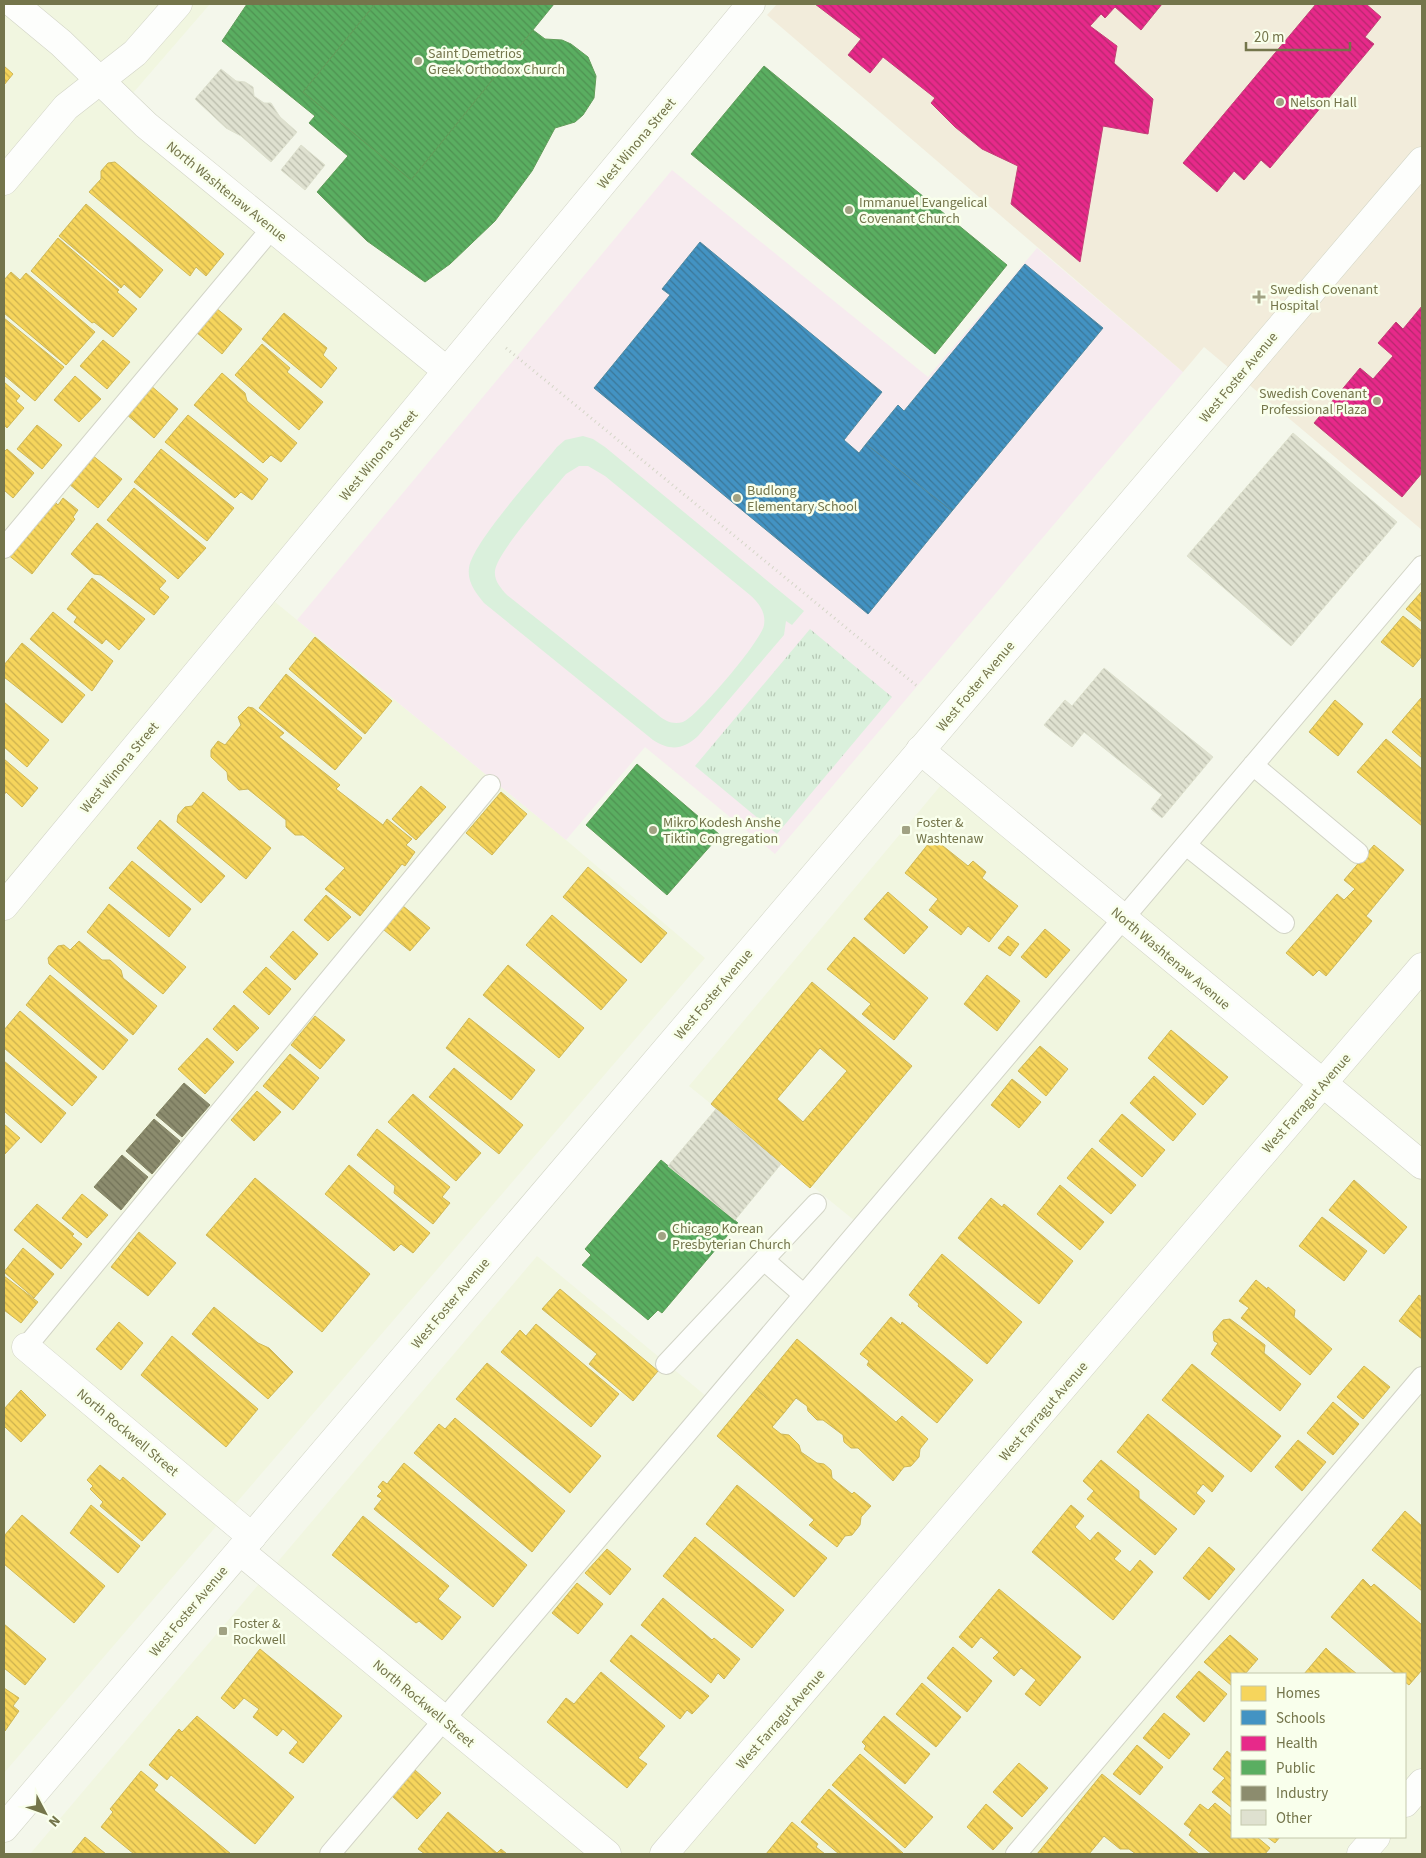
<svg xmlns="http://www.w3.org/2000/svg" width="1426" height="1858" viewBox="0 0 1426 1858" font-family="'Source Sans 3',sans-serif">
  <style>
    .residential { fill: #f1f6e0; fill-rule: evenodd }
    .education { fill: #f7ebef }
    .medical { fill: #f2ecdb }
    .grass { fill: url(#grass-tufts) }
    .garden { fill: #daf0dc; fill-rule: evenodd }
    .homes { fill: url(#homes-back-hatch); stroke: #cfb857; fill-rule: evenodd }
    .schools { fill: url(#schools-back-hatch); stroke: #528a9f }
    .health { fill: url(#health-back-hatch); stroke: #c44077 }
    .public { fill: url(#public-back-hatch); stroke: #629d5a }
    .industry { fill: url(#industry-back-hatch); stroke: #858564 }
    .building { fill: url(#building-back-hatch); stroke: #dde0cd }
    .lines { fill: none; stroke-linecap: round; stroke-linejoin: round }
    .lane-casing { stroke: #d2d4c6; stroke-width: 22 }
    .street-casing { stroke: #d2d4c6; stroke-width: 29 }
    .secondary-casing { stroke: #d2d5c6; stroke-width: 29 }
    .path { stroke: #d5d6c8; stroke-width: 3; stroke-dasharray: 1 4; stroke-linecap: butt }
    .lane { stroke: #fdfefc; stroke-width: 20 }
    .street { stroke: #fdfefc; stroke-width: 28 }
    .secondary { stroke: #fdfefc; stroke-width: 28 }
    .poi-dot { fill: #a1a283; stroke: #f9ffec; stroke-width: 2 }
    .labels { text-anchor: middle; stroke-width: 5; stroke-linejoin: round; paint-order: stroke }
    .poi-label { font-size: 14px; fill: #74754b; stroke: #f9ffec; text-anchor: start }
    .street-label { font-size: 14px; fill: #74754b; stroke: #f9ffec }
  </style>
  <defs>
    <pattern id="grass-tufts" width="24" height="20" patternUnits="userSpaceOnUse" patternTransform="scale(1.25)"><rect width="24" height="20" fill="#daf0dc"/><path d="M3 7l-1-3M5 7V3M7 7l1-3M15 17l-1-3M17 17v-4M19 17l1-3" fill="none" stroke="#b5c7b4"/></pattern>
    <pattern id="homes-back-hatch" width="6" height="6" patternUnits="userSpaceOnUse" patternTransform="scale(1.25)"><rect width="6" height="6" fill="#f6d55c"/><path d="M-1 5l2 2M0 0l6 6M5-1l2 2" fill="none" stroke="#ccb14e"/></pattern>
    <pattern id="schools-back-hatch" width="6" height="6" patternUnits="userSpaceOnUse" patternTransform="scale(1.25)"><rect width="6" height="6" fill="#4393c3"/><path d="M-1 5l2 2M0 0l6 6M5-1l2 2" fill="none" stroke="#3b7798"/></pattern>
    <pattern id="health-back-hatch" width="6" height="6" patternUnits="userSpaceOnUse" patternTransform="scale(1.25)"><rect width="6" height="6" fill="#e7298a"/><path d="M-1 5l2 2M0 0l6 6M5-1l2 2" fill="none" stroke="#b6286d"/></pattern>
    <pattern id="public-back-hatch" width="6" height="6" patternUnits="userSpaceOnUse" patternTransform="scale(1.25)"><rect width="6" height="6" fill="#5aae61"/><path d="M-1 5l2 2M0 0l6 6M5-1l2 2" fill="none" stroke="#4f9252"/></pattern>
    <pattern id="industry-back-hatch" width="6" height="6" patternUnits="userSpaceOnUse" patternTransform="scale(1.25)"><rect width="6" height="6" fill="#8c8c6e"/><path d="M-1 5l2 2M0 0l6 6M5-1l2 2" fill="none" stroke="#727258"/></pattern>
    <pattern id="building-back-hatch" width="6" height="6" patternUnits="userSpaceOnUse" patternTransform="scale(1.25)"><rect width="6" height="6" fill="#dfe1d0"/><path d="M-1 5l2 2M0 0l6 6M5-1l2 2" fill="none" stroke="#b9bbab"/></pattern>
  </defs>
  <rect width="100%" height="100%" fill="#f4f7eb"/>
  <path class="residential" d="M4 4H210L120 108 439 371 258 588 566 840 705 958 4 1773Z
    M1422 559V1854H30L537 1256 706 1396 855 1221 689 1086 947 778 1121 918ZM1232 1674H1405V1837H1232Z"/>
  <path class="education" d="M672 170 928 377 1037 248 1183 372 775 854 645 747 566 840 297 620Z"/>
  <path class="medical" d="M777 4H1422V530L1204 347 1183 372 767 15Z"/>
  <path class="grass" d="M810 629 892 697 777 834 695 766Z"/>
  <path class="garden" d="M583 436 593 439 605 447 804 611 792 625 786 621 784 635 698 736C683 750 670 751 653 740L484 603C476 593 467 582 469 568 472 543 538 471 557 447L565 440ZM579 466H588L605 476 750 595C759 603 766 612 764 625 762 640 697 717 683 722 673 725 665 721 658 715L507 595C501 588 494 581 495 571 496 553 552 491 566 474Z"/>
  <path class="homes" d="M4 66 13 74 4 85Z
    M115 162 224 254 206 276 196 267 190 276 89 192 101 179V171L108 163Z
    M86 204 163 270 140 298 124 284 121 288 59 236Z
    M58 238 119 290 117 292 137 309 113 337 94 322 92 323 31 271Z
    M11 272 20 280 26 273 95 332 66 365 4 313V280Z
    M216 308 242 329 222 354 196 332Z
    M284 313 327 348 323 355 337 368 321 388 262 339Z
    M4 318 64 367 35 401 4 375Z
    M103 340 130 362 107 389 80 366Z
    M262 344 290 368 287 372 323 402 299 430 235 375Z
    M222 373 245 393 247 401 297 443 281 462 271 455 263 463 194 405Z
    M75 376 101 399 79 422 54 400Z
    M4 382 20 396 16 401 24 408 7 428 4 425Z
    M150 385 178 409 154 438 126 414Z
    M188 415 268 479 252 500 241 492 235 498 165 442Z
    M37 425 62 445 42 469 17 449Z
    M7 449 34 473 13 498 4 490V452Z
    M161 449 234 508 207 541 134 482Z
    M92 455 122 479 98 508 69 484Z
    M134 488 206 548 178 579 107 520Z
    M51 498 58 505 63 498 78 510 73 517 75 519 32 574 7 554Z
    M97 523 166 581 159 589 169 597 154 615 101 575 94 574 71 554Z
    M92 578 145 619 119 650 106 639 102 644 74 622 77 617 67 609Z
    M1422 591V622L1406 609Z
    M53 612 113 661 92 691 30 639Z
    M1403 616 1422 631V656L1413 667 1381 642Z
    M315 637 392 701 365 734 289 669Z
    M22 643 85 695 62 723 4 677V665Z
    M286 674 362 738 335 770 259 708Z
    M1421 698 1422 699V758L1392 732Z
    M1335 700 1363 724 1338 756 1309 732Z
    M4 702 49 740 27 767 4 747Z
    M248 707 253 708 284 733 279 737 340 785 336 789 383 825 387 819 412 839 406 845 415 852 405 866 402 864 360 916 325 889 345 868 303 835H295L286 827V820L248 789 239 790 228 780 227 772 211 757V750L218 741 225 745 241 725 238 717Z
    M1386 739 1422 769V826L1357 772Z
    M4 759 38 788 22 807 6 792 4 795Z
    M421 786 446 807 416 840 392 819Z
    M203 792 271 848 246 879 177 822 178 815 185 807 192 806Z
    M501 792 527 814 492 855 466 833Z
    M160 820 225 876 201 903 137 848Z
    M933 838 968 866 973 861 986 872 982 878 1018 906 989 942 968 926 961 935 929 910 938 899 905 873Z
    M1374 845 1404 870 1366 916 1372 921 1326 976 1319 970 1313 976 1286 953 1337 894 1344 900 1355 889 1344 880Z
    M132 861 191 909 169 937 109 888Z
    M588 867 667 933 641 963 563 897Z
    M888 892 928 927 904 954 864 919Z
    M326 895 351 917 328 941 304 920Z
    M109 904 186 967 163 994 87 932Z
    M403 906 430 928 410 951 384 930Z
    M552 915 627 980 601 1010 526 945Z
    M1045 929 1070 950 1046 978 1021 957Z
    M293 931 318 954 295 980 270 957Z
    M1008 936 1019 944 1010 956 998 948Z
    M854 937 928 998 894 1040 862 1014 871 1004 827 969Z
    M79 941 102 960H110L121 970 123 978 157 1006 133 1035 49 964 48 958 58 946 64 945 70 950Z
    M508 965 584 1028 559 1058 483 995Z
    M266 967 291 989 269 1015 243 992Z
    M50 975 128 1040 103 1070 26 1005Z
    M987 975 1020 1001 997 1031 964 1004Z
    M812 982 912 1066 810 1188 711 1104ZM820 1048 847 1071 803 1122 777 1099Z
    M234 1005 259 1028 237 1051 213 1029Z
    M20 1011 97 1077 72 1106 4 1048V1030Z
    M315 1016 345 1040 320 1069 291 1045Z
    M469 1018 535 1070 511 1100 446 1048Z
    M1171 1030 1228 1077 1203 1105 1148 1058Z
    M207 1038 234 1062 205 1094 178 1069Z
    M1040 1046 1068 1069 1046 1096 1018 1071Z
    M290 1054 319 1078 293 1110 263 1086Z
    M4 1061 66 1113 41 1143 4 1111Z
    M454 1068 523 1125 499 1154 429 1097Z
    M1154 1076 1196 1114 1173 1141 1130 1103Z
    M1012 1079 1041 1102 1019 1128 991 1105Z
    M257 1091 281 1112 254 1141 231 1120Z
    M413 1094 481 1153 456 1181 388 1122Z
    M1122 1114 1165 1150 1142 1177 1099 1141Z
    M4 1124 20 1138 4 1155Z
    M377 1129 450 1187 442 1197 450 1203 433 1224 394 1193 395 1186 357 1155Z
    M1092 1148 1136 1185 1111 1214 1067 1178Z
    M349 1165 430 1233 413 1253 401 1244 394 1251 325 1194Z
    M255 1178 370 1274 322 1332 206 1235Z
    M1354 1180 1407 1227 1384 1254 1329 1210Z
    M1060 1185 1104 1222 1080 1250 1037 1214Z
    M82 1194 108 1215 87 1238 62 1218Z
    M991 1198 1002 1207 1004 1204 1073 1261 1039 1304 958 1238Z
    M37 1204 74 1234 72 1236 82 1244 61 1269 14 1230Z
    M1322 1217 1367 1251 1344 1281 1299 1246Z
    M139 1232 176 1263 148 1296 111 1267Z
    M23 1248 54 1274 34 1298 4 1272Z
    M942 1254 1022 1322 987 1364 918 1306 919 1304 909 1295Z
    M4 1276 38 1302 21 1323 4 1310Z
    M1256 1280 1267 1289 1268 1287 1295 1310 1294 1317 1332 1349 1310 1375 1241 1318 1249 1308 1239 1301Z
    M560 1289 658 1371 633 1401 589 1364 597 1354 542 1309Z
    M1419 1295 1422 1297V1339L1399 1321Z
    M214 1307 258 1343 269 1348 293 1372 268 1399 192 1334Z
    M891 1317 901 1325 902 1322 973 1380 937 1423 867 1365 869 1361 860 1354Z
    M1230 1319 1265 1345 1264 1353 1301 1384 1280 1411 1211 1354 1218 1343 1214 1341 1213 1332 1223 1320Z
    M119 1322 143 1343 121 1370 96 1349Z
    M536 1324 619 1394 591 1427 501 1352 520 1330 526 1336Z
    M172 1336 258 1409 226 1447 141 1375Z
    M797 1339 896 1422 902 1416 928 1439 920 1449 919 1457 911 1466 904 1467 893 1481 858 1448H851L844 1442 843 1435 823 1420H817L808 1411 807 1406 796 1398 784 1413 756 1389Z
    M487 1363 601 1456 570 1493 456 1399Z
    M1192 1364 1281 1436 1251 1472 1162 1400Z
    M1364 1366 1390 1387 1363 1419 1337 1397Z
    M756 1389 784 1413 772 1427 781 1434 789 1435 799 1445 801 1452 817 1463 824 1464 831 1470 832 1478 852 1494 854 1492 871 1506 861 1517 860 1525 852 1535 845 1536 837 1547 809 1525 814 1520 717 1436Z
    M21 1390 46 1415 21 1442 4 1426V1409Z
    M1333 1402 1359 1424 1333 1455 1307 1433Z
    M1148 1414 1224 1476 1212 1492 1203 1484 1196 1493 1205 1501 1194 1515 1117 1452Z
    M455 1418 565 1511 532 1552 414 1453 439 1424 445 1429Z
    M1298 1440 1326 1462 1302 1491 1275 1467Z
    M1101 1460 1139 1491V1498L1177 1529 1155 1555 1087 1499 1094 1491 1083 1481Z
    M404 1463 527 1565 493 1607 374 1509 382 1499 377 1496 382 1491 378 1487 383 1481 387 1484Z
    M100 1465 120 1481 123 1477 166 1514 142 1541 100 1506 103 1502 90 1489 93 1486 87 1480Z
    M737 1485 827 1558 794 1597 706 1524Z
    M91 1505 140 1546 118 1573 70 1533Z
    M1071 1505 1084 1516 1075 1527 1090 1541 1098 1532 1121 1551 1114 1559 1130 1572 1140 1560 1153 1572 1113 1620 1032 1552Z
    M1405 1511 1422 1526V1591L1372 1550Z
    M22 1515 105 1586 74 1623 4 1564V1536Z
    M363 1516 449 1586 438 1599 461 1617 442 1640 419 1621 416 1623 332 1555Z
    M695 1537 784 1610 752 1648 663 1576Z
    M1209 1547 1235 1569 1209 1600 1183 1578Z
    M607 1549 631 1569 610 1595 585 1573Z
    M1363 1579 1371 1587 1374 1584 1422 1625V1670L1409 1685 1405 1682V1674H1396L1331 1617Z
    M577 1583 603 1604 578 1634 552 1613Z
    M999 1589 1081 1657 1040 1706 1025 1694 1036 1680 1021 1668 1014 1676 993 1658 999 1652 981 1637 972 1648 959 1637Z
    M663 1598 712 1640 714 1638 740 1659 724 1679 718 1673 711 1683 641 1625Z
    M4 1624 46 1659 25 1685 4 1668Z
    M631 1635 709 1696 692 1714 687 1710 680 1719 610 1661Z
    M1230 1635 1258 1659 1245 1674H1232V1686L1204 1662Z
    M953 1647 992 1681 967 1712 927 1678Z
    M1326 1648 1331 1653 1357 1674H1304Z
    M260 1649 342 1716 303 1763 289 1753 298 1742 283 1729 277 1736 253 1717 259 1709 244 1698 234 1709 221 1698Z
    M1199 1671 1227 1694 1204 1722 1176 1697Z
    M601 1672 665 1726 638 1758 647 1764 627 1788 547 1722 566 1698 574 1704Z
    M922 1683 961 1717 936 1747 896 1714Z
    M4 1688 19 1698 13 1706 19 1711 5 1731Z
    M1164 1713 1190 1734 1169 1759 1143 1738Z
    M197 1716 294 1797 255 1844 171 1775 167 1780 149 1765 179 1729 182 1732Z
    M884 1716 930 1754 905 1784 864 1749 866 1746 862 1742Z
    M1137 1745 1163 1767 1140 1795 1113 1774Z
    M1227 1751 1232 1755V1808L1212 1792 1225 1778 1213 1769Z
    M860 1754 933 1817 905 1848 832 1785Z
    M1019 1763 1048 1788 1022 1817 993 1792Z
    M415 1770 441 1793 417 1819 392 1796Z
    M141 1771 158 1785 154 1790 231 1854H134L101 1827 113 1812 110 1809Z
    M1102 1774 1173 1832 1199 1854H1136L1129 1849H1120L1104 1836 1089 1854H1037Z
    M829 1789 903 1853 902 1854H839L801 1822Z
    M1215 1803 1232 1817V1837H1257L1270 1848 1265 1854H1212L1189 1835 1192 1830 1184 1824 1200 1804 1208 1810Z
    M986 1804 1013 1828 993 1850 967 1827Z
    M448 1812 497 1853 501 1849 507 1854H425L418 1849Z
    M792 1822 818 1844 816 1847 825 1854H766Z
    M85 1837 106 1854H71Z
    M1267 1837H1280L1275 1843Z"/>
  <path class="schools" d="M700 242 882 392 844 440 859 453 866 444 952 511 868 614 594 388 670 295 662 289Z
    M1025 264 1103 328 952 511 866 444 898 405 904 411Z"/>
  <path class="health" d="M815 4H1162L1141 30 1115 7 1105 18 1101 14 1090 26 1117 46 1114 63 1153 99 1148 134 1103 126 1080 262 1011 204 1018 166 982 149 955 127 931 103 935 98 883 57 870 73 848 55 861 39Z
    M1316 4H1366L1381 17 1365 37 1374 44 1270 168 1261 160 1244 180 1234 171 1217 192 1183 163Z
    M1422 306V473L1402 497 1314 423 1360 368 1373 379 1393 356 1378 343 1396 322 1403 329Z"/>
  <path class="public" d="M247 4H375L303 92 411 180 533 30 545 39 562 40 571 44 588 57 596 76 594 98 583 115 575 122 555 128 532 171 495 221 450 264 425 282 367 241 317 192 348 156 309 123 315 116 222 41Z
    M375 4H554L411 180 303 92Z
    M764 66 1007 265 935 354 691 154Z
    M637 764 720 835 667 895 586 825Z
    M661 1160 738 1223 662 1313 658 1310 648 1320 582 1265 591 1255 585 1249Z"/>
  <path class="industry" d="M184 1083 210 1105 182 1137 156 1115Z
    M154 1119 180 1141 152 1174 126 1151Z
    M122 1155 148 1177 121 1210 94 1187Z"/>
  <path class="building" d="M221 69 236 81 245 82 253 87 254 96 264 103H271L280 117 297 132 271 162 241 136 226 128 195 99Z
    M301 145 325 165 305 190 281 170Z
    M1293 433 1397 522 1291 646 1187 556Z
    M1104 668 1213 757 1162 818 1151 809 1162 795 1084 732 1072 747 1044 725 1065 700 1072 706Z
    M716 1109 781 1164 735 1220 668 1166Z"/>
  <g class="lines">
    <g class="lane-casing">
      <path id="lane" d="M4 548 272 228
        M1253 765 1358 853
        M1186 845 1284 923
        M764 1260 804 1295
        M26 1347 490 785
        M666 1364 816 1204
        M330 1854 1422 566
        M1016 1854 1422 1377"/>
    </g>
    <g class="street-casing">
      <path id="street" d="M14 4 61 43 146 125 447 371
        M4 181 66 107 135 53 178 4
        M920 750 1422 1165
        M4 906 751 4
        M26 1347 252 1537
        M240 1551 607 1854
        M1405 1803 1422 1783
        M664 1854 1422 967
        M1361 1854 1376 1837"/>
    </g>
    <g class="secondary-casing">
      <path id="secondary" d="M4 1828 1422 161"/>
    </g>
    <path class="path" d="M506 348 917 686"/>
    <use href="#lane" class="lane"/>
    <use href="#street" class="street"/>
    <use href="#secondary" class="secondary"/>
  </g>
  <g class="poi-dot">
    <circle cx="418" cy="61" r="5"/>
    <circle cx="1280" cy="102" r="5"/>
    <circle cx="849" cy="210" r="5"/>
    <path d="M1256.5 289.5h5v5h5v5h-5v5h-5v-5h-5v-5h5z"/>
    <circle cx="1377" cy="401" r="5"/>
    <circle cx="737" cy="498" r="5"/>
    <circle cx="653" cy="830" r="5"/>
    <rect x="901" y="825" width="10" height="10" rx="2.5"/>
    <circle cx="662" cy="1236" r="5"/>
    <rect x="218" y="1626" width="10" height="10" rx="2.5"/>
  </g>
  <g class="labels">
    <g class="poi-label">
      <text x="428" y="58">Saint Demetrios<tspan x="428" dy="16">Greek Orthodox Church</tspan></text>
      <text x="1290" y="107">Nelson Hall</text>
      <text x="859" y="207">Immanuel Evangelical<tspan x="859" dy="16">Covenant Church</tspan></text>
      <text x="1270" y="294">Swedish Covenant<tspan x="1270" dy="16">Hospital</tspan></text>
      <text x="1367" y="398" text-anchor="end">Swedish Covenant<tspan x="1367" dy="16">Professional Plaza</tspan></text>
      <text x="747" y="495">Budlong<tspan x="747" dy="16">Elementary School</tspan></text>
      <text x="663" y="827">Mikro Kodesh Anshe<tspan x="663" dy="16">Tiktin Congregation</tspan></text>
      <text x="916" y="827">Foster &amp;<tspan x="916" dy="16">Washtenaw</tspan></text>
      <text x="672" y="1233">Chicago Korean<tspan x="672" dy="16">Presbyterian Church</tspan></text>
      <text x="233" y="1628">Foster &amp;<tspan x="233" dy="16">Rockwell</tspan></text>
    </g>
    <g class="street-label">
      <text transform="translate(636 143) rotate(-50)" y="5">West Winona Street</text>
      <text transform="translate(227 191) rotate(39)" y="5">North Washtenaw Avenue</text>
      <text transform="translate(1238 377) rotate(-50)" y="5">West Foster Avenue</text>
      <text transform="translate(378 455) rotate(-50)" y="5">West Winona Street</text>
      <text transform="translate(975 686) rotate(-50)" y="5">West Foster Avenue</text>
      <text transform="translate(119 767) rotate(-50)" y="5">West Winona Street</text>
      <text transform="translate(1171 958) rotate(40)" y="5">North Washtenaw Avenue</text>
      <text transform="translate(713 994) rotate(-50)" y="5">West Foster Avenue</text>
      <text transform="translate(1306 1103) rotate(-49)" y="5">West Farragut Avenue</text>
      <text transform="translate(450 1303) rotate(-50)" y="5">West Foster Avenue</text>
      <text transform="translate(1043 1411) rotate(-49)" y="5">West Farragut Avenue</text>
      <text transform="translate(128 1432) rotate(40)" y="5">North Rockwell Street</text>
      <text transform="translate(188 1611) rotate(-50)" y="5">West Foster Avenue</text>
      <text transform="translate(424 1703) rotate(40)" y="5">North Rockwell Street</text>
      <text transform="translate(780 1719) rotate(-49)" y="5">West Farragut Avenue</text>
    </g>
  </g>
  <rect width="1426" height="1858" fill="none" stroke="#74754b" stroke-width="10"/>
  <rect x="1231" y="1673" width="175" height="165" fill="#f9ffec" stroke="#c4c8ac"/>
  <rect x="1241" y="1686" width="25" height="15" fill="#f6d55c" stroke="#c4c8ac"/>
  <text x="1276" y="1698" font-size="15" fill="#74754b">Homes</text>
  <rect x="1241" y="1710" width="25" height="15" fill="#4393c3" stroke="#c4c8ac"/>
  <text x="1276" y="1723" font-size="15" fill="#74754b">Schools</text>
  <rect x="1241" y="1736" width="25" height="15" fill="#e7298a" stroke="#c4c8ac"/>
  <text x="1276" y="1748" font-size="15" fill="#74754b">Health</text>
  <rect x="1241" y="1760" width="25" height="15" fill="#5aae61" stroke="#c4c8ac"/>
  <text x="1276" y="1773" font-size="15" fill="#74754b">Public</text>
  <rect x="1241" y="1786" width="25" height="15" fill="#8c8c6e" stroke="#c4c8ac"/>
  <text x="1276" y="1798" font-size="15" fill="#74754b">Industry</text>
  <rect x="1241" y="1810" width="25" height="15" fill="#dfe1d0" stroke="#c4c8ac"/>
  <text x="1276" y="1823" font-size="15" fill="#74754b">Other</text>
  <g transform="translate(45 1813) rotate(131)" stroke="#f9ffec" stroke-width="4" paint-order="stroke">
  <path d="M0-4L9 19L0 12L-9 19Z" fill="#74754b"/>
  <text y="-8" font-size="14" font-weight="bold" text-anchor="middle" fill="#74754b">N</text>
  </g>
  <path d="M1246 42v8h104v-8" fill="none" stroke="#74754b" stroke-width="2.5"/>
  <text x="1254" y="42" font-size="15" fill="#74754b" stroke="#f9ffec" stroke-width="4" paint-order="stroke">20 m</text>
</svg>
